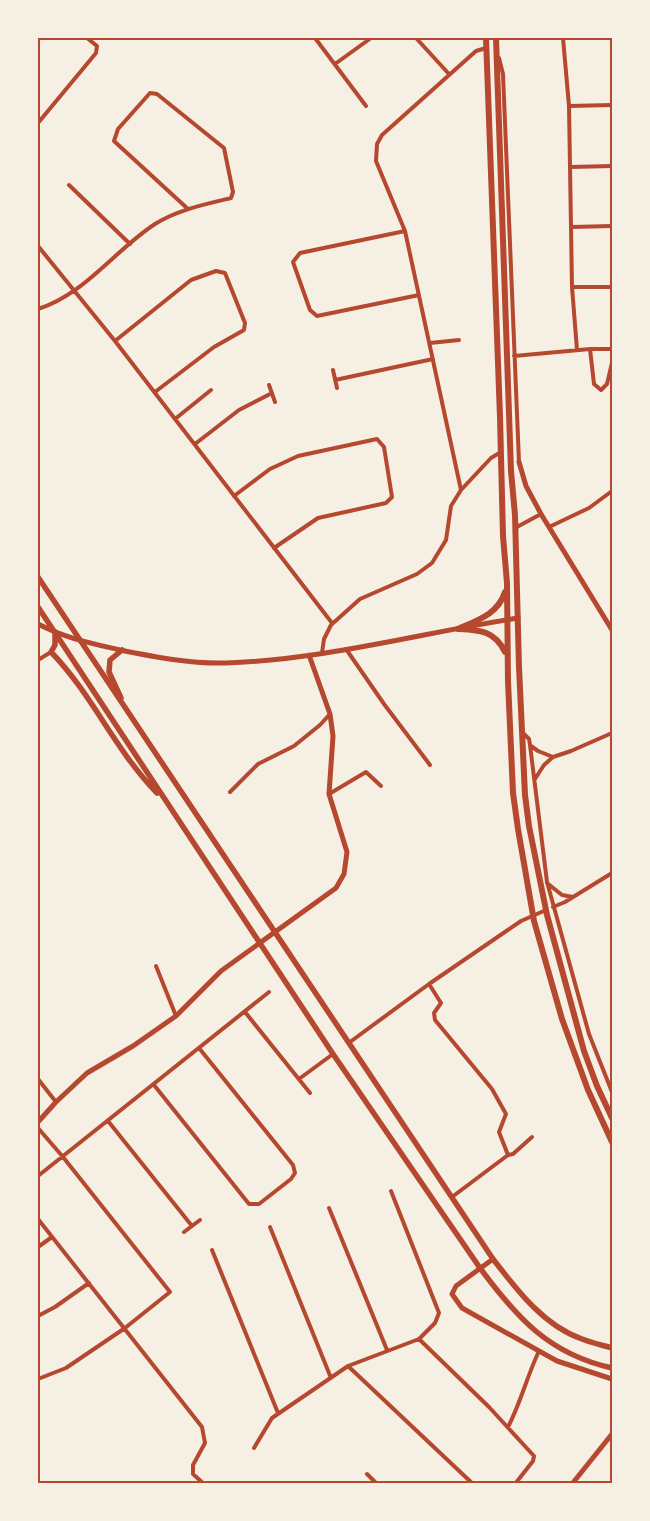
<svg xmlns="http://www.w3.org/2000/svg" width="650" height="1521" viewBox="0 0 650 1521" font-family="'Open Sans',sans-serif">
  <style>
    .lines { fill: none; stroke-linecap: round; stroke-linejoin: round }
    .minor { stroke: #b5482f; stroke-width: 4 }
    .tertiary { stroke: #b5482f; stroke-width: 5 }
    .secondary { stroke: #b5482f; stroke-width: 5.5 }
    .primary { stroke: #b5482f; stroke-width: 6 }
    .neatline { fill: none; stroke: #b5482f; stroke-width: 2 }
  </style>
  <rect width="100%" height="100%" fill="#f6efe4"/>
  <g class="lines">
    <path class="minor" d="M315 38 366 106
      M416 38 449 74
      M563 38 569 106 572 287 577 350
      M499 58 503 74 519 462
      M335 64 371 38
      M569 106 612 105
      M38 123 96 53 97 46 87 38
      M570 167 612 166
      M69 185 130 244
      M571 227 612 226
      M405 231 300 253 293 262 310 310 317 316 419 295
      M38 246 115 341 332 623
      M572 287H612
      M38 309C84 295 115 250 155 224 177 210 206 204 231 198L233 192 224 148 157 94 150 93 118 129 114 141 188 209
      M115 341 191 280 216 271 225 273 245 323 244 330 214 347 155 392
      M430 343 459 340
      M590 349 594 384 601 390 607 384 612 363
      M514 356 590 349H612
      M333 370 337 388
      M335 380 433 359
      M269 385 275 402
      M175 419 211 390
      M195 444 239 410 272 393
      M461 490 405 231 376 161 377 144 382 135 476 51 486 48
      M234 496 270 469 298 456 377 439 384 447 392 497 386 503 318 518 274 548
      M549 527 589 508 612 491
      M515 528 541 514
      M346 649 384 704 430 765
      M322 653 324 639 331 625 360 599 417 574 432 563 446 540 451 506 461 490 491 458 501 452
      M38 660 51 652
      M523 733 529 739 530 745 547 882 589 1034 612 1092
      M531 746 538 751 553 757
      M535 779 544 765 553 757 571 751 612 733
      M230 792 258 764 294 746 320 725 330 714
      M329 794 366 772 381 786
      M547 883 562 895 573 897
      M553 907 565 902 612 873
      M156 966 176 1016
      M429 984 441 1003 434 1013 435 1020 492 1089 506 1114 499 1132 508 1155
      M245 1012 310 1093
      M350 1042 429 984 521 921 546 910
      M38 1079 56 1102
      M299 1079 333 1054
      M154 1085 249 1204H259L291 1179 295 1173 293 1165 199 1048
      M108 1121 192 1226
      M38 1128 63 1157 170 1292 125 1328 66 1368 38 1379
      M38 1176 269 992
      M452 1197 508 1155 513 1154 532 1137
      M329 1208 387 1350
      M38 1219 202 1427 205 1443 193 1465V1474L204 1484
      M270 1227 331 1378
      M184 1232 200 1220
      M38 1247 52 1237
      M212 1250 278 1413
      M38 1316 55 1307 89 1283
      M419 1339 489 1407 534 1456 533 1461 515 1484
      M348 1366 473 1484
      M508 1427C521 1402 527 1376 539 1351
      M254 1448 272 1418 348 1366 419 1339 435 1323 439 1313 391 1191
      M367 1474 377 1484"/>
    <path class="tertiary" d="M519 462 526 486 541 514 612 630
      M38 624C65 638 90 643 120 650 155 657 190 664 226 663 324 660 421 633 518 618
      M38 1122 56 1102 87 1073 133 1046 176 1016 221 971 336 888 344 874 347 852 329 794 333 736 330 714 309 655
      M493 1259 456 1286 452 1294 462 1308 557 1361 612 1379
      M572 1484 612 1434"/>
    <path class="secondary" d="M38 577 493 1259C517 1290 544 1326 582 1339 592 1343 602 1345 612 1348
      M38 607 333 1054 480 1268C517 1318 549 1354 612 1368
      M55 632V645L51 652C92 694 115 750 157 793
      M121 698 109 672 110 660 122 650"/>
    <path class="primary" d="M486 38 500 417 503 536 507 583 508 681 513 793 518 829 534 921 562 1019 588 1090 612 1142
      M496 38 511 471 515 515 519 667 525 795 529 826 547 915 584 1051 597 1086 612 1118
      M458 629C478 620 498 614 505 592
      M460 629C480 630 495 631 505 652"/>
  </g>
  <rect width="650" height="1521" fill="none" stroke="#f6efe4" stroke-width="78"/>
  <rect x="39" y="39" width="572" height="1443" class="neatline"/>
</svg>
